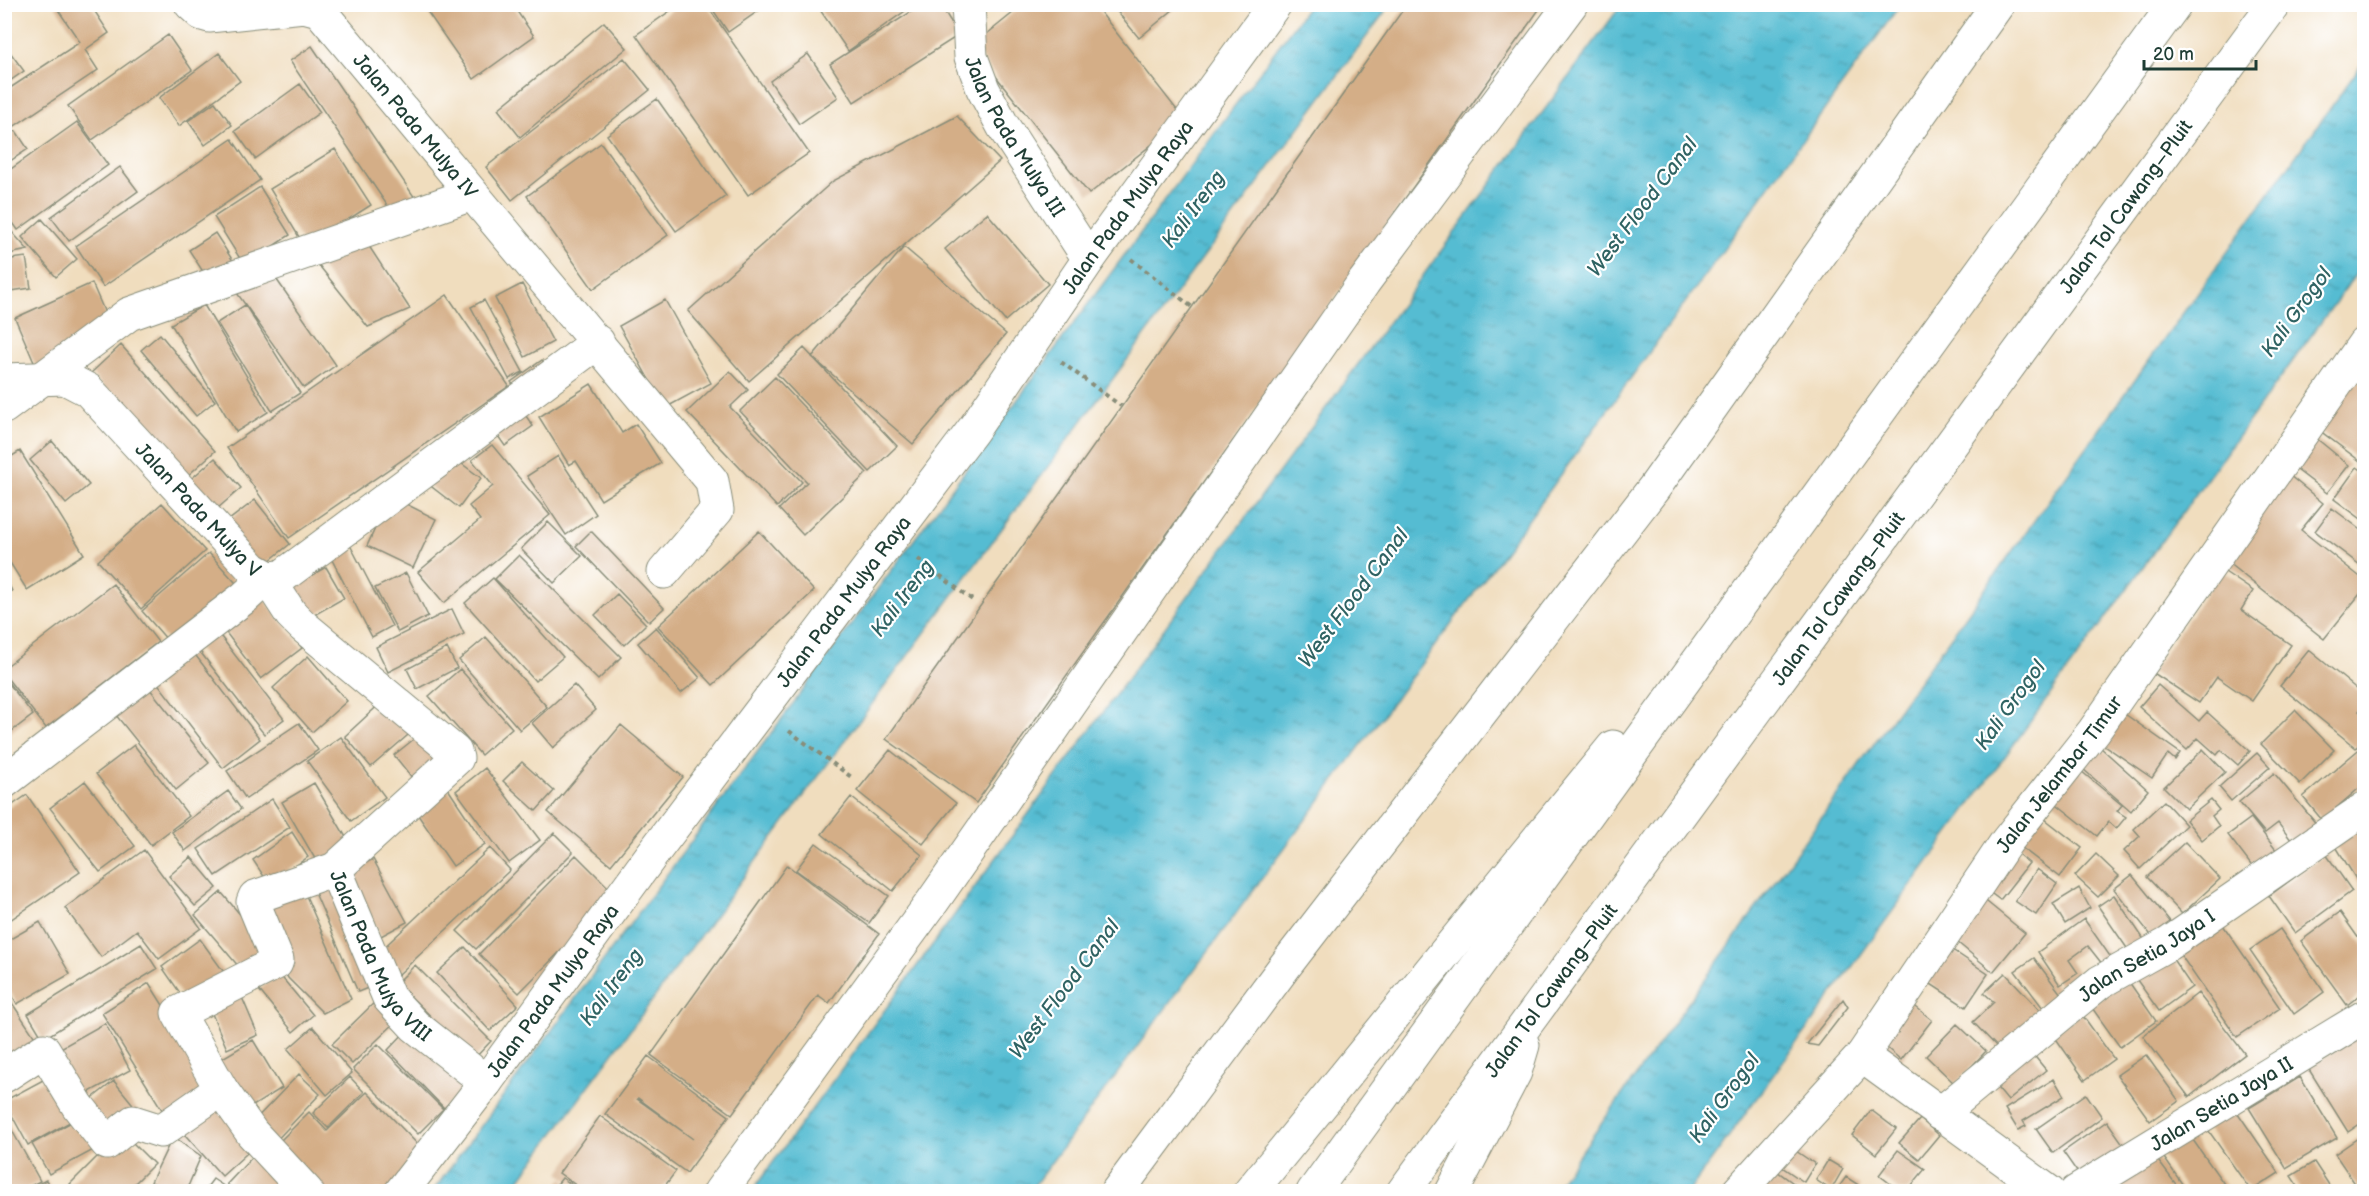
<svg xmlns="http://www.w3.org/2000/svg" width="2369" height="1196" viewBox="0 0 2369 1196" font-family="'Balsamiq Sans',sans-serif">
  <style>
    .water { fill: url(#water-ripples); stroke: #3a7c83; stroke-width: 1.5 }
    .building { fill: #d4ae87; fill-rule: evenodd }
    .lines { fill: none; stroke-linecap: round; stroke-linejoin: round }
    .minor-casing { stroke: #888d79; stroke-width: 35 }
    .highway-casing { stroke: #888d79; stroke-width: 35 }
    .path { stroke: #888d79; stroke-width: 4; stroke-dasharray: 4.5 4.5; stroke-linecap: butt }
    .minor { stroke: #fff; stroke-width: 33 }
    .highway { stroke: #fff; stroke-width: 33 }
    .labels { text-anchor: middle; stroke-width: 4.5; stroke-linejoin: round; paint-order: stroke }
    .street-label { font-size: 20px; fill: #1f3d34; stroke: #fff }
    .water-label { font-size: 21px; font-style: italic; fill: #2f6363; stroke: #fff }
  </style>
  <defs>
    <pattern id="water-ripples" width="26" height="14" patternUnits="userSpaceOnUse" patternTransform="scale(1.5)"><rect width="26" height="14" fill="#54bcd2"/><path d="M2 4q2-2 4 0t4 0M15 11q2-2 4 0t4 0" fill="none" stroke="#459aab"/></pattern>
  </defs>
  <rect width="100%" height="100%" fill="#fff"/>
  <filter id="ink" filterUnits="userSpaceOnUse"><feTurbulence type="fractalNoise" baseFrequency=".0167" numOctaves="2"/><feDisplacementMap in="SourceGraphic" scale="12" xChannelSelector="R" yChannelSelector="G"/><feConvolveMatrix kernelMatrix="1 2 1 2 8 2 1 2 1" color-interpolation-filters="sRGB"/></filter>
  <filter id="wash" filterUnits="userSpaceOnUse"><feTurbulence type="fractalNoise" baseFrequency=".008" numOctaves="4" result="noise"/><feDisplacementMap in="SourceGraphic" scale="24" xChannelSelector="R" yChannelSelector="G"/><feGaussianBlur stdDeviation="1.35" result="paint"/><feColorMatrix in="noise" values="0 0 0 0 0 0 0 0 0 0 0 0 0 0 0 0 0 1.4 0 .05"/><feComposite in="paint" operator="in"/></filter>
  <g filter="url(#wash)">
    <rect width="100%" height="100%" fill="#f0ddbe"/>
    <path class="water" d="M1622 4 1900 5 1537 508 1030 1191H752Z
      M1309 5H1390L511 1191H433Z
      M2364 61V263L1689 1191H1553Z"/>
    <g id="blocks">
      <path class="building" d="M54 4H90L109 33 85 50 98 70 4 133V92L80 42Z
        M422 4H512L534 36 474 79Z
        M680 4H706L809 153 748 195 636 35Z
        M709 4H757L761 9 728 32Z
        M816 4H900L905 11 848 51Z
        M923 4H940L959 35 854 102 830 64Z
        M1024 4H1094L1184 119 1089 194 972 46Z
        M1111 4H1180L1139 38Z
        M1407 4H1543L976 803 886 739Z
        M604 22 627 48 520 137 498 109Z
        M168 35 192 70 92 140 68 106Z
        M4 44 24 71 4 85Z
        M312 46 415 198 393 214 290 61Z
        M219 53 240 81 179 126 159 98Z
        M808 54 838 97 799 124 770 81Z
        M624 58 650 90 512 200 486 167Z
        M300 84 320 112 255 159 235 131Z
        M657 99 726 196 676 231 607 135Z
        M215 102 232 125 205 145 188 121Z
        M957 116 1000 161 749 381 688 311 833 181Z
        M77 122 108 165 18 230 4 210V174Z
        M16 131 28 149 4 165V139Z
        M232 139 260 180 103 287 76 246Z
        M601 143 668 235 593 289 527 196Z
        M335 149 371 205 305 247 270 189Z
        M120 167 138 191 69 241 51 217Z
        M260 187 290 235 244 265 214 217Z
        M987 213 1048 284 1005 321 945 249Z
        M42 219 77 259 56 277 22 237Z
        M4 223 28 250 4 255Z
        M215 233 235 264 209 281 189 250Z
        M363 237 410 309 368 327 317 263Z
        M904 247 1006 334 913 444 812 357Z
        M26 257 31 288 4 292V260Z
        M270 270 336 365 304 388 237 293Z
        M92 283 108 320 36 367 15 318Z
        M522 284 553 342 525 357 495 298Z
        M447 295 509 386 289 538 227 448Z
        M484 300 523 372 509 379 471 307Z
        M665 300 711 383 665 408 619 326Z
        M204 305 268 412 236 432 171 324Z
        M245 305 300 393 272 411 217 323Z
        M4 312H8L6 354H4Z
        M160 334 215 401 196 416 141 350Z
        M121 345 215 451 184 479 91 373Z
        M804 348 897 446 870 472 777 374Z
        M542 360 552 373 521 396 511 382Z
        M2354 367 2364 375V464L2311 424Z
        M730 371 748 390 730 407 802 482 777 507 687 412Z
        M775 377 867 473 803 535 779 509 807 482 740 411Z
        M591 384 622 433 636 424 661 463 601 500 576 461 569 465 539 417Z
        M519 406 533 426 505 446 491 426Z
        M2311 434 2349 465 2327 493 2288 463Z
        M52 441 89 485 66 504 30 460Z
        M492 445 550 515 444 603 418 572 480 520 469 506 493 486 472 460Z
        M20 451 84 554 27 590 4 553V461Z
        M450 455 481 478 459 508 419 477Z
        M558 456 596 514 566 535 527 476Z
        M215 458 241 488 210 515 184 485Z
        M2357 467 2364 472V521L2334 499Z
        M2289 475 2323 503 2301 530 2364 580V589L2324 639 2223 559Z
        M390 496 436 519 413 568 367 546Z
        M255 500 290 544 259 569 224 524Z
        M162 503 205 551 141 609 98 561Z
        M2332 508 2364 532V568L2315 531Z
        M548 522 582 556 554 583 521 549Z
        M591 531 664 608 649 622 576 546Z
        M759 531 814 591 713 685 658 626Z
        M349 543 392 626 372 637 329 554Z
        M209 553 243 591 175 649 142 611Z
        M519 555 621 657 598 680 495 579Z
        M326 567 344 598 302 622 284 591Z
        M2222 570 2253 591 2241 610 2291 645 2252 701 2217 677 2199 703 2152 672Z
        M406 573 428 616 398 632 375 588Z
        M4 575 12 591 4 595Z
        M493 578 563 657 535 681 465 603Z
        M113 584 158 642 46 728 4 674V668Z
        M617 594 646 624 624 645 595 615Z
        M264 599 302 648 261 679 224 630Z
        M452 609 464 634 388 672 376 647Z
        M656 627 700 678 681 693 638 643Z
        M218 633 284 719 264 734 198 649Z
        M486 637 547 707 520 730 459 660Z
        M447 648 457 668 417 689 407 669Z
        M2309 650 2364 695V704L2359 711 2364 715V738L2356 748 2280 686Z
        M193 652 260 739 223 768 156 681Z
        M308 656 347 701 312 732 273 688Z
        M460 669 512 728 481 755 429 696Z
        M4 677 33 715 4 737Z
        M574 685 596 710 553 748 532 723Z
        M2158 685 2199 721 2207 712 2250 751 2238 765 2221 750 2217 755 2198 738 2187 750 2139 707Z
        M149 688 209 763 176 790 115 714Z
        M385 699 415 729 371 767 345 736Z
        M2295 710 2334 750 2300 784 2261 744Z
        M2122 712 2180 753 2175 760 2168 754 2152 778 2101 743Z
        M299 723 318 750 246 799 227 771Z
        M621 725 683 777 611 865 548 812Z
        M424 731 447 760 417 784 394 755Z
        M341 737 385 797 351 821 307 761Z
        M134 745 189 816 151 845 96 774Z
        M2364 745V784L2322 820 2303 797Z
        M2100 747 2148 790 2131 811 2083 769Z
        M2203 749 2225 772 2186 809 2164 787Z
        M890 750 956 803 923 844 857 791Z
        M2257 753 2270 767 2231 801 2219 787Z
        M522 762 554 791 536 811 503 781Z
        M2075 766 2122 805 2117 811 2126 817 2116 829 2108 822 2097 836 2049 798Z
        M485 768 540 840 509 863 456 791Z
        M2274 773 2318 826 2295 845 2278 823 2265 833 2239 802Z
        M85 781 135 846 100 872 50 808Z
        M314 783 350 844 318 864 282 802Z
        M444 783 485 844 453 866 411 805Z
        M228 791 241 809 185 851 172 832Z
        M27 795 80 872 4 924V811Z
        M851 797 922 855 893 891 822 834Z
        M272 799 290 827 216 876 198 849Z
        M2211 800 2219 810 2212 816 2219 826 2202 840 2186 820Z
        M2164 801 2186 825 2140 869 2124 851 2140 836 2134 829Z
        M2036 812 2082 848 2060 877 2013 841Z
        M2251 818 2280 855 2257 873 2228 835Z
        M2364 826V892L2335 845Z
        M292 832 308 857 269 884 253 860Z
        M554 833 573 852 476 949 457 931Z
        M2185 842 2220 879 2182 914 2147 877Z
        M816 843 889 896 869 923 796 870Z
        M2008 846 2029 863 2000 900 1979 884Z
        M490 848 510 870 398 975 378 953Z
        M144 850 201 928 159 959 137 930 101 957 65 908Z
        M2096 854 2119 876 2098 897 2075 876Z
        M2326 854 2352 891 2295 933 2269 896Z
        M576 855 616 895 519 993 479 954Z
        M191 857 217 888 195 906 169 876Z
        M373 859 407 922 381 936 347 874Z
        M787 865 879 934 829 1003 818 995 732 1114 651 1055Z
        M2037 869 2057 884 2036 915 2015 901Z
        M2132 875 2172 924 2154 939 2114 889Z
        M333 877 380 983 358 992 312 886Z
        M2079 888 2090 908 2065 924 2053 904Z
        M303 889 351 999 323 1013 288 978 260 908Z
        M221 892 271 951 245 974 195 915Z
        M1976 893 2025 933 1993 972 1945 932Z
        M2114 895 2149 947 2133 957 2098 906Z
        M2340 912 2364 946V992L2347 1005 2301 941Z
        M2084 919 2112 959 2103 965 2088 946 2069 960 2078 973 2060 985 2038 952Z
        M40 922 70 974 17 1004 5 982V942Z
        M2223 925 2280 1008 2237 1037 2180 954Z
        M2280 929 2324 992 2294 1014 2250 950Z
        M200 939 226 975 187 1003 162 967Z
        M1942 943 1988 974 1966 1007 1920 977Z
        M141 944 157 969 43 1039 28 1014Z
        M465 947 518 1005 490 1031 437 973Z
        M2168 952 2192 987 2159 1011 2134 976Z
        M2034 958 2067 1002 2049 1016 2015 971Z
        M415 965 491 1041 474 1059 397 983Z
        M2005 973 2044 1014 2003 1053 1973 1022 1994 1002 1984 993Z
        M279 974 313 1015 293 1032 259 990Z
        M2127 979 2156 1021 2120 1047 2090 1005Z
        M149 983 217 1091 169 1121 102 1013Z
        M238 988 258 1035 227 1049 207 1002Z
        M2198 993 2245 1054 2189 1097 2143 1036Z
        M381 996 401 1017 352 1064 332 1044Z
        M1843 999 1848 1007 1818 1046 1807 1044Z
        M1906 999 1932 1020 1901 1060 1875 1038Z
        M12 1003 40 1045 14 1062 4 1048V1008Z
        M2081 1013 2114 1059 2085 1080 2052 1033Z
        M105 1023 130 1070 75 1100 50 1054Z
        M1957 1024 1986 1051 1955 1084 1926 1056Z
        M313 1027 352 1073 327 1095 288 1049Z
        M410 1027 468 1084 444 1108 388 1050Z
        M2364 1032V1121L2348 1132 2308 1068Z
        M253 1040 282 1088 243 1112 214 1063Z
        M378 1044 443 1109 418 1134 353 1069Z
        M2027 1047 2046 1070 2008 1101 1989 1078Z
        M2146 1055 2179 1101 2150 1121 2117 1075Z
        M648 1056 729 1116 687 1173 605 1114ZM638 1098 693 1139 637 1099Z
        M56 1073 79 1117 28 1145 4 1101Z
        M299 1074 320 1094 272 1145 250 1125Z
        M350 1077 364 1092 328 1128 313 1113Z
        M2300 1077 2337 1138 2286 1168 2249 1108Z
        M2054 1079 2064 1096 2023 1121 2026 1126 2018 1130 2005 1109Z
        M114 1081 140 1113 107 1139 81 1107Z
        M367 1092 427 1154 390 1191H311L271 1150 309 1112 327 1131Z
        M2086 1094 2102 1117 2053 1153 2036 1129Z
        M213 1096 257 1144 222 1176 178 1127Z
        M2229 1100 2279 1173 2251 1191 2201 1120Z
        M1871 1110 1896 1129 1876 1154 1852 1135Z
        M84 1115 101 1146 49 1174 32 1144Z
        M4 1116 40 1181 21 1191H4Z
        M600 1116 676 1171 661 1191H584L559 1173Z
        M1920 1119 1939 1135 1919 1159 1899 1143Z
        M2107 1121 2126 1148 2082 1179 2063 1152Z
        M122 1132 154 1164 127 1191H77L70 1184Z
        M2188 1133 2229 1191H2187L2160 1152Z
        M173 1136 201 1156 186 1191H170L151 1182Z
        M2358 1138 2364 1147V1191H2360L2335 1154Z
        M1790 1147 1815 1164 1804 1182 1779 1165Z
        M259 1150 288 1191H235L227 1184Z
        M1898 1150 1925 1169 1907 1191H1900L1879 1175Z
        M2153 1154 2181 1191H2103Z
        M1828 1160 1843 1169 1831 1190 1816 1180Z
        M2314 1162 2333 1191H2301L2291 1176Z
        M1770 1166 1804 1191H1750Z
        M1846 1177 1860 1186 1856 1191H1836Z
        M562 1178 581 1191H552Z
        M213 1179 231 1191H204Z
        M46 1180 53 1191H25Z"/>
    </g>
  </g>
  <g filter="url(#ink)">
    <use href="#blocks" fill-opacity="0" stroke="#888d79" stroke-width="1.5"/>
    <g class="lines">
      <g class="minor-casing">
        <g id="minor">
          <path id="s1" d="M191 4 202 14 209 16 304 6 319 10 712 481 717 510 664 572"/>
          <path id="s2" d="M968 4 971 57 983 89 1003 126 1089 259"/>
          <path id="s3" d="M4 380 65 378 88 390 253 569 267 577 280 578 598 342"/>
          <path d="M4 407 129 314 472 194"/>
          <path d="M267 577 291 614 303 626 455 752 457 758 335 869 255 897 253 902 277 960 276 963 178 1013 221 1089 252 1133 307 1192"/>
          <path d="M4 782 245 597 267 577"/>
          <path id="s4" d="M335 869 389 998 415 1026 486 1082"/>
          <path d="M1862 1056 2049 1192"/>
          <path d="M4 1076 44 1050 78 1106 107 1143 133 1122 161 1131 221 1089"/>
          <path id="s5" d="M1940 1114 2100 982 2168 944 2364 809"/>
          <path id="s6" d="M401 1192 486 1082 651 856 973 430 1089 259 1275 4"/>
          <path d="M720 1192 933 901 1364 282 1571 4"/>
          <path d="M1117 1192 1285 966 1654 488 1998 4"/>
          <path id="s7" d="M1738 1192 1862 1056 2007 841 2094 731 2364 344"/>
          <path id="s8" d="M2076 1192 2364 1017"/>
        </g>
      </g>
      <g class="highway-casing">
        <g id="highway">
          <path d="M1250 1192 1613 747"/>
          <path d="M1313 1192 2175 4"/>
          <path id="s9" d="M1403 1192 2274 4"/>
          <path d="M1452 1192 1515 1072 1523 1045"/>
        </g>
      </g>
      <path class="path" d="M1131 259 1192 307
        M1061 362 1121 406
        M918 559 975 602
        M789 731 854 779"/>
      <use href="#minor" class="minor"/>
      <use href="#highway" class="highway"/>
    </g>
  </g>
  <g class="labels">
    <g class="street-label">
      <text dy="7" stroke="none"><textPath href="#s1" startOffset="284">Jalan Pada Mulya IV</textPath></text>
      <text dy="7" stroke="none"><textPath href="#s2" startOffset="144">Jalan Pada Mulya III</textPath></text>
      <text dy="7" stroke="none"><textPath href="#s9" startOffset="1222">Jalan Tol Cawang–Pluit</textPath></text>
      <text dy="7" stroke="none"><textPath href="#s6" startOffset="1224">Jalan Pada Mulya Raya</textPath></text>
      <text dy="7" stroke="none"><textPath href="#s3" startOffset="250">Jalan Pada Mulya V</textPath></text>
      <text dy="7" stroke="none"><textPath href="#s9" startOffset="736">Jalan Tol Cawang–Pluit</textPath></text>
      <text dy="7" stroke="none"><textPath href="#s6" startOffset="738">Jalan Pada Mulya Raya</textPath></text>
      <text dy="7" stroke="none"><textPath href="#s7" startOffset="528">Jalan Jelambar Timur</textPath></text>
      <text dy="7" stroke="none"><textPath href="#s4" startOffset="99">Jalan Pada Mulya VIII</textPath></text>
      <text dy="7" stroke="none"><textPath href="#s5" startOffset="261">Jalan Setia Jaya I</textPath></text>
      <text dy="7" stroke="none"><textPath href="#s9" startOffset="250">Jalan Tol Cawang–Pluit</textPath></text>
      <text dy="7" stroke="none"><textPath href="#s6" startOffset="252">Jalan Pada Mulya Raya</textPath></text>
      <text dy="7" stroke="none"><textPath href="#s8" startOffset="170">Jalan Setia Jaya II</textPath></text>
    </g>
    <g class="water-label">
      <text transform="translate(1642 207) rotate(-53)" y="7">West Flood Canal</text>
      <text transform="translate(1193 209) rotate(-53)" y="7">Kali Ireng</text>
      <text transform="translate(2296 312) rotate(-54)" y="7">Kali Grogol</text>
      <text transform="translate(902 598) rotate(-53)" y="7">Kali Ireng</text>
      <text transform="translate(1353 598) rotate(-53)" y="7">West Flood Canal</text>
      <text transform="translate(2010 705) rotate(-54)" y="7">Kali Grogol</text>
      <text transform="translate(611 987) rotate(-53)" y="7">Kali Ireng</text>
      <text transform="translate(1064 989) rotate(-53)" y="7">West Flood Canal</text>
      <text transform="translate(1724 1098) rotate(-54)" y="7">Kali Grogol</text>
    </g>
  </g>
  <rect width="2369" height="1196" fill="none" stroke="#fff" stroke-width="24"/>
  <path d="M2144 60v9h112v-9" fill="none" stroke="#1f3d34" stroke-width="3"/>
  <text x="2153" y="60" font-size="18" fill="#1f3d34" stroke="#ffffff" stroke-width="4.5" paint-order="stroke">20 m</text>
</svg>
